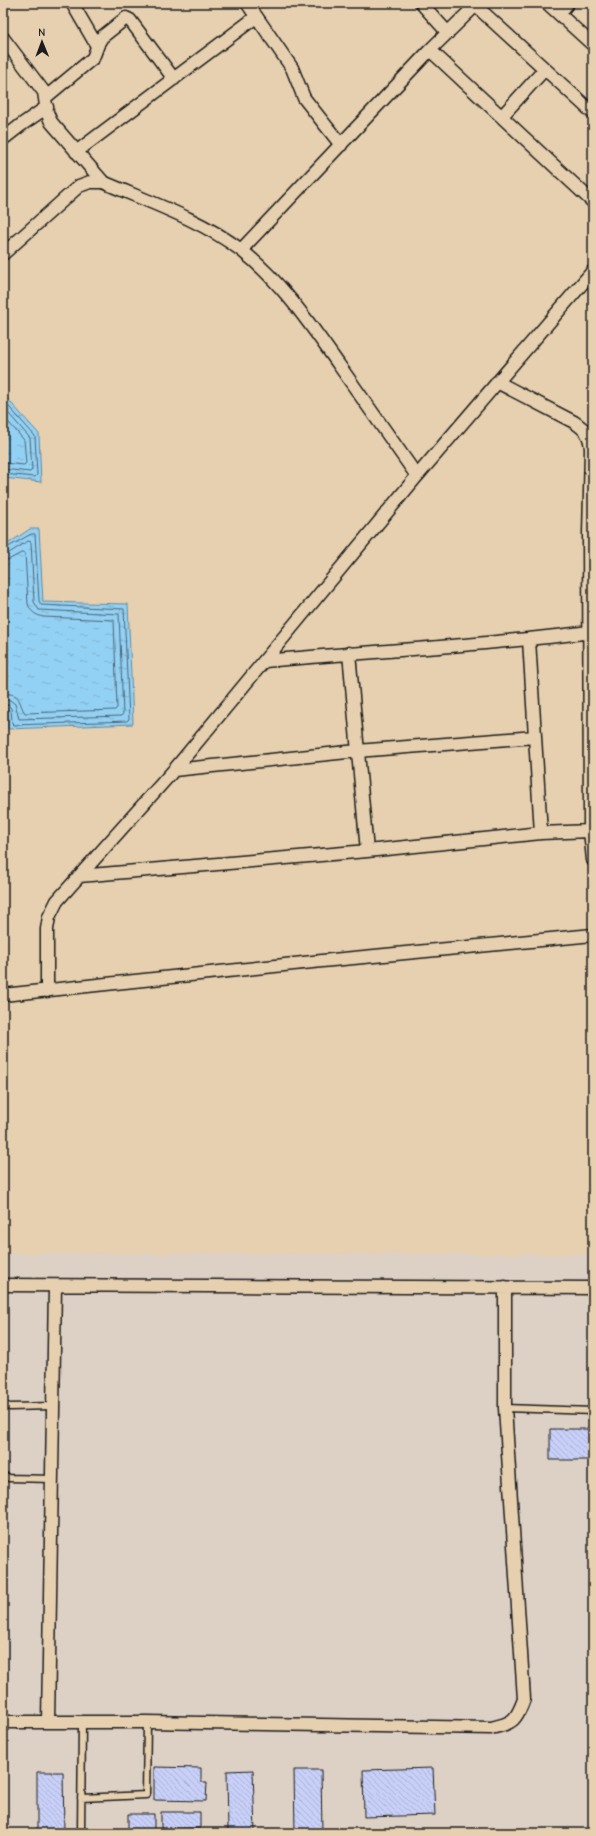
<svg xmlns="http://www.w3.org/2000/svg" width="596" height="1836" viewBox="0 0 596 1836" font-family="'Comic Neue',sans-serif">
  <style>
    .built { fill: #ddd0c5 }
    .water { fill: url(#water-ripples); stroke: #63899e }
    .lines { fill: none; stroke-linecap: round; stroke-linejoin: round }
    .shore { stroke: #4c6472; stroke-width: 1 }
    .building { fill: url(#building-back-hatch); stroke: #1c1c1c }
    .lane-casing { stroke: #1c1c1c; stroke-width: 9 }
    .street-casing { stroke: #1c1c1c; stroke-width: 15 }
    .lane { stroke: #e6d0af; stroke-width: 6 }
    .street { stroke: #e6d0af; stroke-width: 12 }
  </style>
  <defs>
    <pattern id="water-ripples" width="26" height="14" patternUnits="userSpaceOnUse"><rect width="26" height="14" fill="#93d1f4"/><path d="M2 4q2-2 4 0t4 0M15 11q2-2 4 0t4 0" fill="none" stroke="#7eb3d1"/></pattern>
    <pattern id="building-back-hatch" width="6" height="6" patternUnits="userSpaceOnUse"><rect width="6" height="6" fill="#c8d0f8"/><path d="M-1 5l2 2M0 0l6 6M5-1l2 2" fill="none" stroke="#abb2d4"/></pattern>
  </defs>
  <rect width="100%" height="100%" fill="#e6d0af"/>
  <filter id="ink" filterUnits="userSpaceOnUse"><feTurbulence type="fractalNoise" baseFrequency=".025" numOctaves="2"/><feDisplacementMap in="SourceGraphic" scale="8" xChannelSelector="R" yChannelSelector="G"/><feConvolveMatrix kernelMatrix="1 2 1 2 8 2 1 2 1" color-interpolation-filters="sRGB"/></filter>
  <g filter="url(#ink)">
    <path class="built" d="M3 1253 593 1254V1833H3Z"/>
    <path class="water" d="M3 394 39 434 41 482 3 478Z
      M30 529H39L43 602 128 604 133 724 8 729V709L3 710V547Z"/>
    <g class="lines">
      <path class="shore" d="M3 400 35 436 37 475 35 477 3 474
        M3 407 30 438 32 470 30 472 3 469
        M3 416 24 440 26 463 24 465 3 463
        M3 550 31 534H35L39 601 41 605 124 609 129 719 127 721 14 725 12 723 11 708 8 705 3 706
        M3 555 9 553 28 541 31 542 34 602 39 610 119 614 123 714 121 716 19 719 15 704 10 700H3
        M3 561 10 559 23 552 25 553 28 604C30 611 35 615 43 617L114 620 117 708 115 710 25 713C18 703 22 692 3 694"/>
    </g>
    <path class="building" d="M550 1429H593V1460H550Z
      M154 1767 201 1768V1782H207L206 1801 154 1800Z
      M433 1768 435 1815 364 1817 363 1770Z
      M253 1770 255 1833H228L227 1771Z
      M294 1770H321L322 1833H295Z
      M37 1772H63L64 1833H37Z
      M161 1812H200V1828L161 1829Z
      M128 1814H154V1833H128Z"/>
    <g class="lines">
      <g class="lane-casing">
        <path id="lane" d="M3 1405 10 1407 53 1406
          M505 1408 593 1411
          M3 1475 9 1478 52 1479
          M81 1798 146 1795 147 1722
          M81 1833 82 1722"/>
      </g>
      <g class="street-casing">
        <path id="street" d="M72 3 97 46
          M247 3 292 68 304 98 341 145
          M421 3 448 33
          M547 3 593 45
          M475 5 593 113
          M559 14 568 3
          M3 38 44 92 47 112 51 122 103 182
          M430 50 593 202
          M46 97 93 58 99 42 102 37 126 18 130 20 133 24 174 79
          M502 116 545 69
          M3 139 21 125 47 107
          M76 152 256 17
          M241 250 430 50 478 3
          M3 254 79 186 90 182H103C149 202 200 219 241 250 281 281 310 324 339 365 365 402 391 439 417 476L593 271
          M497 382 574 422C586 430 590 435 591 449L589 534 590 831 593 860
          M529 640 541 833
          M349 653 367 851
          M265 661C373 651 482 646 590 632
          M174 770 357 751 535 737
          M79 876 367 851 541 833 590 831
          M47 991V929L49 917 57 901 174 770 417 476
          M3 995 322 961 593 935
          M3 1285 593 1288
          M3 1722H147L491 1728C513 1723 516 1721 524 1699L505 1408V1287
          M48 1722 55 1286"/>
      </g>
      <use href="#lane" class="lane"/>
      <use href="#street" class="street"/>
    </g>
  </g>
  <rect width="596" height="1836" fill="none" stroke="#e6d0af" stroke-width="16"/>
  <rect x="8" y="8" width="580" height="1820" fill="none" stroke="#1c1c1c" stroke-width="1.5" filter="url(#ink)"/>
  <g transform="translate(42 42) rotate(359)" stroke="#e6d0af" stroke-width="3" paint-order="stroke">
  <path d="M0-3L7 15L0 10L-7 15Z" fill="#1c1c1c"/>
  <text y="-6" font-size="11" font-weight="bold" text-anchor="middle" fill="#1c1c1c">N</text>
  </g>
</svg>
